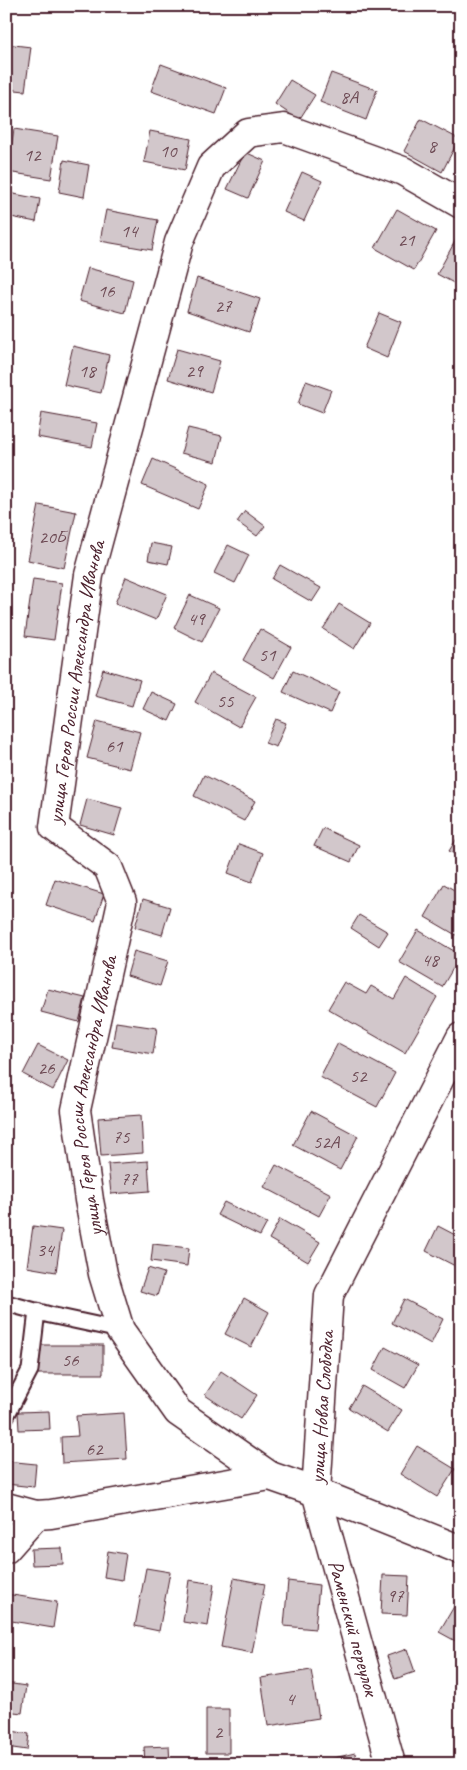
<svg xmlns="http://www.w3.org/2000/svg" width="467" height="1770" viewBox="0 0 467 1770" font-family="Caveat,sans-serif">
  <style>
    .building { fill: #d2c7cb; stroke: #4a1f2b }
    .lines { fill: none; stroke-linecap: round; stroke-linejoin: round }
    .lane-casing { stroke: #4a1f2b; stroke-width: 19 }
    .street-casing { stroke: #4a1f2b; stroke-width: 31 }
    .lane { stroke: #fff; stroke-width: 15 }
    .street { stroke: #fff; stroke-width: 28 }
    .labels { text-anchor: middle; stroke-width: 4; stroke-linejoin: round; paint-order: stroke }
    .number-label { font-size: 19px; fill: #6c4953 }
    .street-label { font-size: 21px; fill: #4a1f2b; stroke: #fff }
  </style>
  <rect width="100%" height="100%" fill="#fff"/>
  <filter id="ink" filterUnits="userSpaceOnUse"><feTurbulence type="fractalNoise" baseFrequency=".02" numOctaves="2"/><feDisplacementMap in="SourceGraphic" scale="10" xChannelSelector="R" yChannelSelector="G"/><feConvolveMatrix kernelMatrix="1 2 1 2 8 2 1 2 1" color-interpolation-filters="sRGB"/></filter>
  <g filter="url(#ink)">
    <path class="building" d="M6 44 31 47 25 91 6 89Z
      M161 64 226 88 216 114 151 91Z
      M331 73 377 90 366 120 320 102Z
      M290 80 315 95 299 120 275 104Z
      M421 119 459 139 442 172 404 151Z
      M14 129 58 136 51 179 7 172Z
      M150 131 191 139 185 170 144 162Z
      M245 152 265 161 248 198 227 189Z
      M64 160 89 165 84 197 59 192Z
      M302 172 322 181 304 221 284 212Z
      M9 193 40 199 36 222 6 216Z
      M397 209 436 231 414 270 375 248Z
      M106 210 158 220 152 250 100 241Z
      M459 234 461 235V287L437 274Z
      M88 268 133 280 125 313 79 301Z
      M197 278 260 299 249 332 187 311Z
      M379 313 401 322 387 358 364 348Z
      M73 346 109 355 101 393 64 385Z
      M177 349 220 361 211 392 168 379Z
      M306 381 331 390 322 413 298 404Z
      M41 413 97 423 92 447 37 437Z
      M188 428 222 436 216 462 181 453Z
      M153 459 209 484 198 509 142 485Z
      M39 505 76 512 64 568 28 560Z
      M245 511 265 526 257 536 237 522Z
      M151 543 172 547 168 564 148 560Z
      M228 545 249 555 235 583 214 573Z
      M280 565 321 588 312 602 272 579Z
      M126 577 167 594 156 620 115 603Z
      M33 579 62 583 54 640 25 636Z
      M190 595 219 608 202 642 174 628Z
      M339 604 370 623 354 649 323 629Z
      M260 629 291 647 274 678 243 660Z
      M103 669 140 680 132 706 95 696Z
      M293 671 339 692 330 713 283 692Z
      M211 673 256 697 239 727 195 702Z
      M151 692 177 704 169 721 143 709Z
      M276 719 286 723 276 747 265 743Z
      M97 721 140 732 130 769 87 758Z
      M204 775 255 801 244 821 194 796Z
      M87 799 122 808 114 835 80 825Z
      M323 828 359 845 351 862 314 846Z
      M461 832V858L449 851Z
      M239 844 263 853 252 882 228 873Z
      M55 879 104 894 95 921 46 905Z
      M444 884 461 894V938L425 917Z
      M143 899 170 907 162 935 135 927Z
      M359 915 388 932 379 946 351 928Z
      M418 930 461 955 442 987 399 962Z
      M134 951 168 961 160 986 127 976Z
      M406 978 437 997 405 1053 328 1009 344 982 366 994 371 986 394 999Z
      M48 989 85 998 79 1022 41 1012Z
      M116 1022 157 1028 153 1054 112 1047Z
      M338 1043 395 1073 377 1107 320 1077Z
      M38 1045 68 1060 53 1090 23 1074Z
      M311 1111 358 1136 340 1170 293 1145Z
      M141 1115 143 1153 101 1156 98 1118Z
      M148 1161 150 1191 111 1194 108 1164Z
      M276 1165 331 1194 319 1216 264 1187Z
      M224 1202 267 1223 260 1236 217 1215Z
      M280 1219 320 1242 308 1262 269 1239Z
      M33 1226 62 1230 56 1272 27 1267Z
      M438 1226 461 1238V1269L426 1251Z
      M153 1244 189 1248 187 1266 151 1261Z
      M148 1268 164 1273 157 1296 140 1291Z
      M244 1298 269 1312 251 1347 225 1334Z
      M404 1299 443 1319 431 1344 392 1323Z
      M37 1345H103V1374H37Z
      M385 1347 418 1365 405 1388 373 1370Z
      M221 1371 257 1395 241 1419 205 1395Z
      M362 1386 402 1410 388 1432 349 1408Z
      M49 1411 50 1429 19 1430 18 1412Z
      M124 1413 127 1459 62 1463 61 1437 78 1436 76 1416Z
      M417 1446 455 1469 437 1497 400 1474Z
      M6 1461 36 1464 34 1487 6 1484Z
      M62 1548 63 1564 32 1565 31 1549Z
      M108 1551 126 1554 122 1580 104 1577Z
      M146 1568 170 1572 159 1631 135 1626Z
      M383 1575 409 1576 407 1615 381 1614Z
      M234 1578 265 1584 252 1653 221 1647Z
      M189 1580 214 1584 208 1626 183 1622Z
      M288 1581 319 1585 315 1629 284 1626Z
      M6 1594 57 1602 53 1628 6 1620Z
      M459 1598H461V1644L439 1632Z
      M407 1649 415 1672 395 1679 387 1656Z
      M311 1670 319 1718 268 1726 261 1678Z
      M6 1683 26 1686 22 1713 6 1711Z
      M206 1709H229V1753H206Z
      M6 1730 29 1734 27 1750 6 1747Z
      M169 1746 170 1764H145L144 1747Z
      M355 1753 357 1764H309Z"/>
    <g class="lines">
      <g class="lane-casing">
        <path id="lane" d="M6 1303 50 1315 120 1330
          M6 1416 30 1370 37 1311"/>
      </g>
      <g class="street-casing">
        <g id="street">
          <path id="s1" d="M270 1476 178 1412 120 1330 103 1274 89 1200 76 1110 122 902 108 867 54 827 89 575 179 242 211 167 248 133 284 128 403 171 461 204"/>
          <path id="s2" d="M316 1492 391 1764"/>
          <path d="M316 1492 461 1550"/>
          <path id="s3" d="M6 1507 36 1515 51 1514 270 1476 316 1492 329 1295 461 1037"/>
          <path d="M6 1549 36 1515"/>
        </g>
      </g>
      <use href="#lane" class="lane"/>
      <use href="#street" class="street"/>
    </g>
  </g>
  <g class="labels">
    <g class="number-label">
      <text x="349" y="103">8А</text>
      <text x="432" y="152">8</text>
      <text x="168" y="157">10</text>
      <text x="32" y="161">12</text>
      <text x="129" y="237">14</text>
      <text x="406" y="246">21</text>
      <text x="106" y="297">16</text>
      <text x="223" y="312">27</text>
      <text x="87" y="377">18</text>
      <text x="194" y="377">29</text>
      <text x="52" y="543">20Б</text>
      <text x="196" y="625">49</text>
      <text x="267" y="661">51</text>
      <text x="225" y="707">55</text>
      <text x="114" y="752">61</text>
      <text x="430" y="966">48</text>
      <text x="46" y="1074">26</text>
      <text x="358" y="1082">52</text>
      <text x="121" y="1143">75</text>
      <text x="326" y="1148">52А</text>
      <text x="129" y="1185">77</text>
      <text x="45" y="1256">34</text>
      <text x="70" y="1366">56</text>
      <text x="94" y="1455">62</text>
      <text x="395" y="1602">97</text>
      <text x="290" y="1705">4</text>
      <text x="218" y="1738">2</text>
    </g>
    <g class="street-label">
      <text dy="7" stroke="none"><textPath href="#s1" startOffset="902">улица Героя России Александра Иванова</textPath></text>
      <text dy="7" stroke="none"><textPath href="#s1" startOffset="452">улица Героя России Александра Иванова</textPath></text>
      <text dy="7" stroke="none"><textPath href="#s3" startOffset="402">улица Новая Слободка</textPath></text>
      <text dy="7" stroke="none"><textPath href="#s2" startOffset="141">Раменский переулок</textPath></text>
    </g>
  </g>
  <rect width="467" height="1770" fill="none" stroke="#fff" stroke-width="25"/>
  <rect x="12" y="12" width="442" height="1745" fill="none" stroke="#4a1f2b" stroke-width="2" filter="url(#ink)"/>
</svg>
